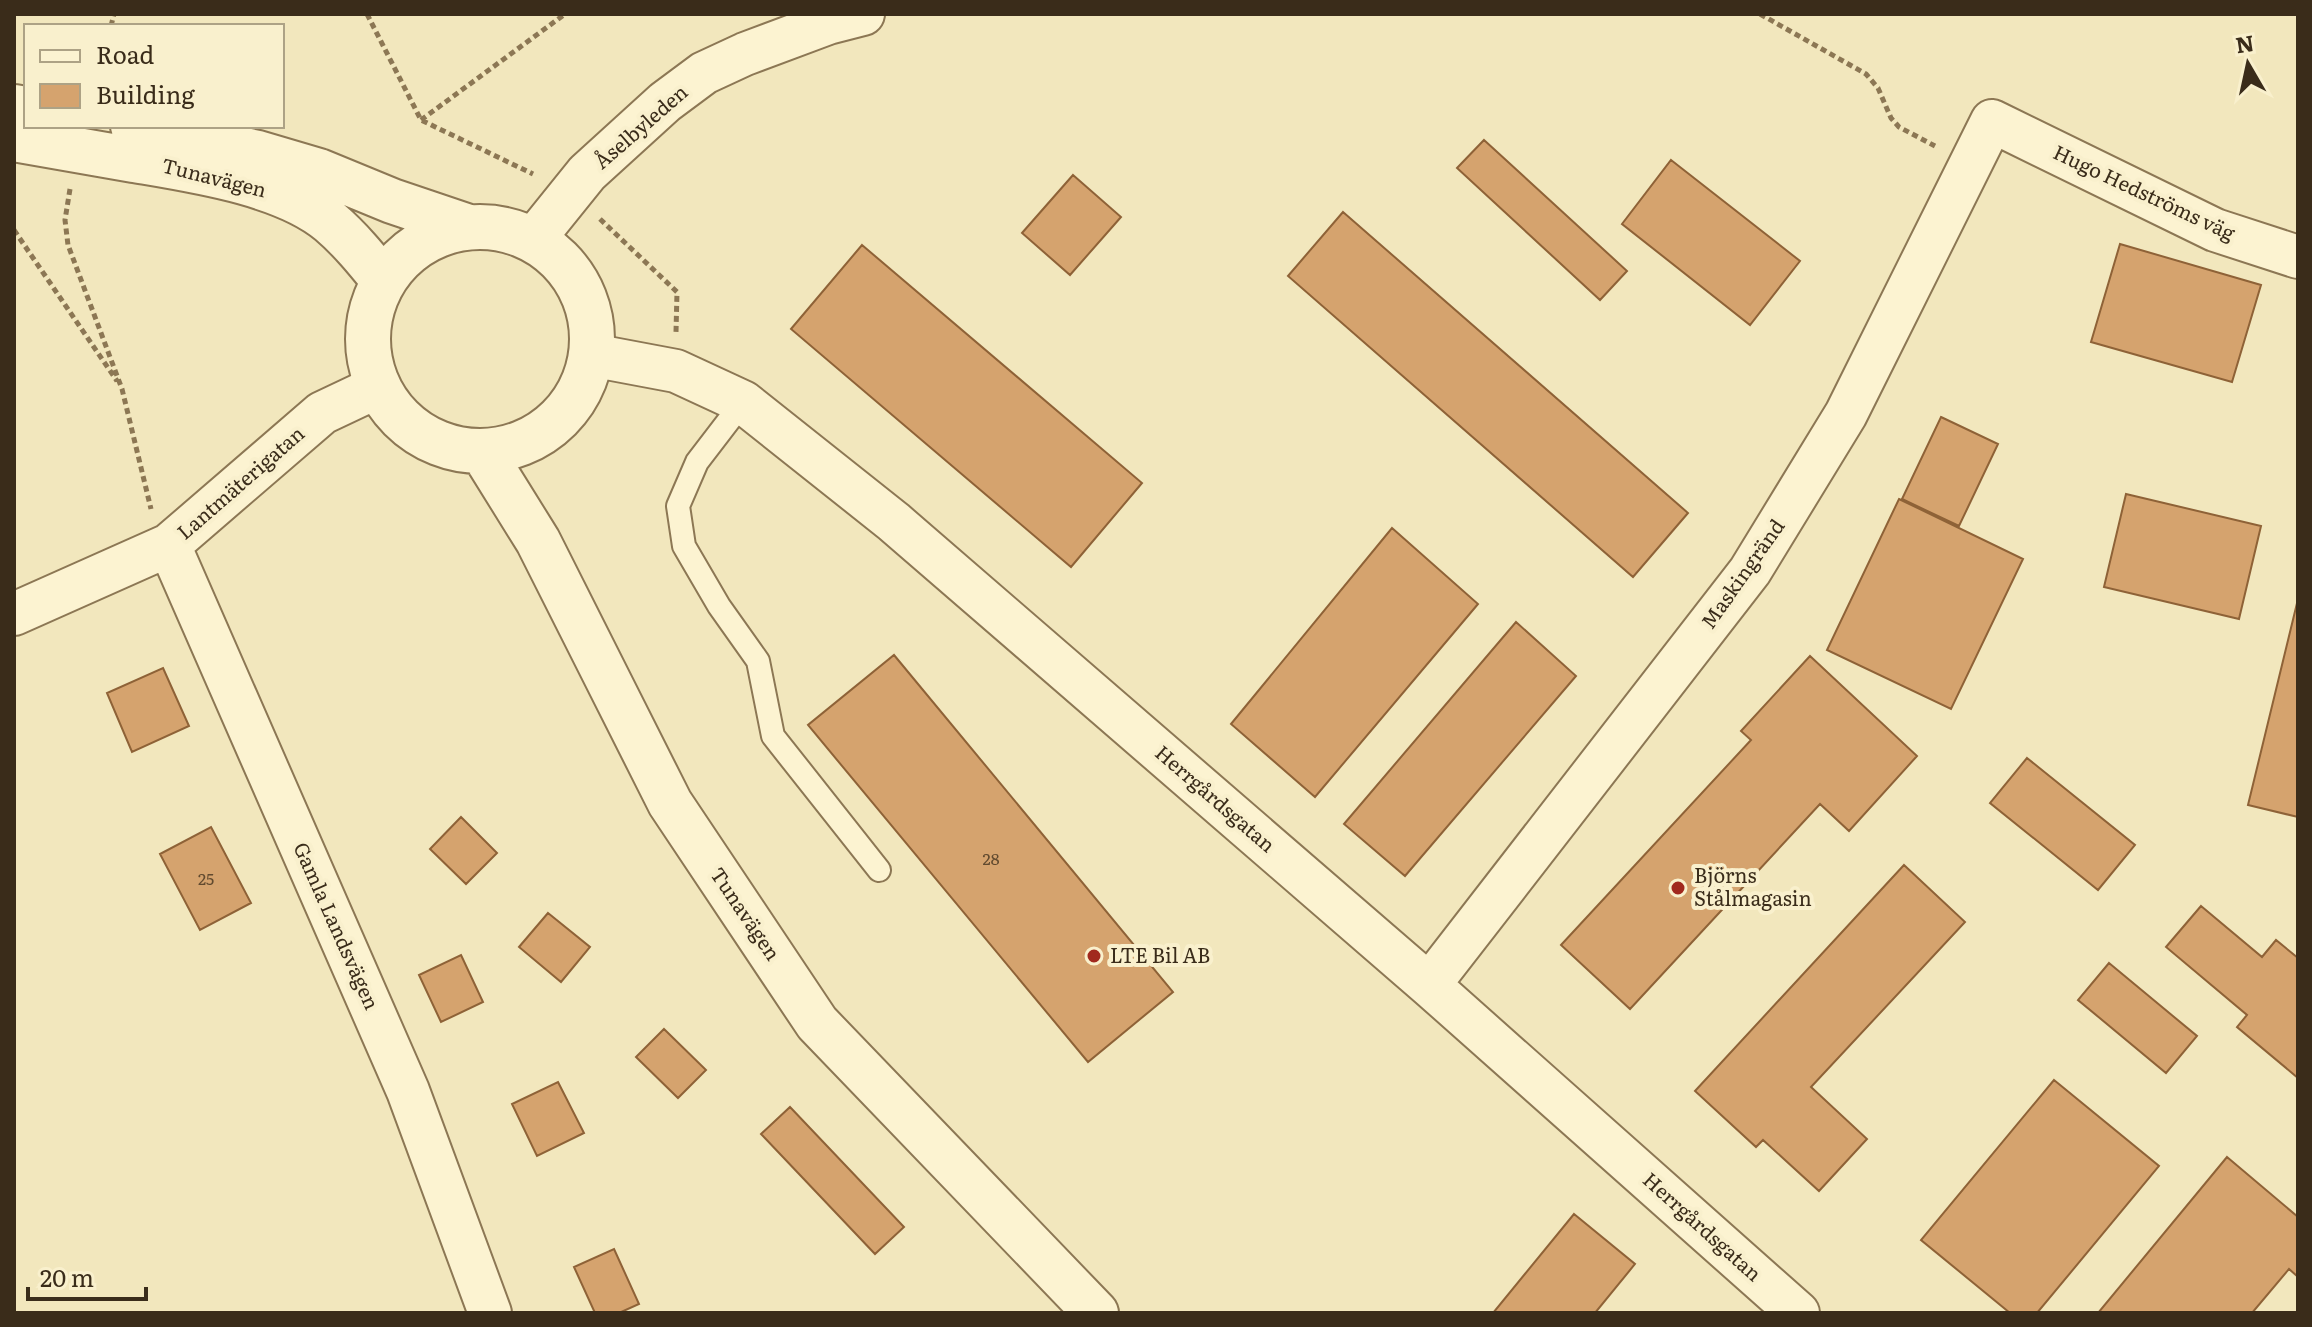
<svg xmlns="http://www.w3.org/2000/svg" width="2312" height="1327" viewBox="0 0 2312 1327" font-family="Literata,serif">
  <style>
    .building { fill: #d5a36e; stroke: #8e6237; stroke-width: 2 }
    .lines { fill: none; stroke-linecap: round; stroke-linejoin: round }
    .service-casing { stroke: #8c7754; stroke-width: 26 }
    .minor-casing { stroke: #8c7754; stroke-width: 46 }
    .tertiary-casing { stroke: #8c7754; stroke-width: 48 }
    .path { stroke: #8c7754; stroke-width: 5; stroke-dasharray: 6 4; stroke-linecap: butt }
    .service { stroke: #fcf3d1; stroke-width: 22 }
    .minor { stroke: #fcf3d1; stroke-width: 42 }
    .tertiary { stroke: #fcf3d1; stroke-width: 44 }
    .poi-dot { fill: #a1291e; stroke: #f9f0cd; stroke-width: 3 }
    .labels { text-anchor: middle; stroke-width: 8; stroke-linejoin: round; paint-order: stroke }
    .number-label { font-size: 16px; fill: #614a2f }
    .street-label { font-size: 20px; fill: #3a2c1a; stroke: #f9f0cd }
    .poi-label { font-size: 20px; fill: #3a2c1a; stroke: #f9f0cd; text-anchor: start }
  </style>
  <rect width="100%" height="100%" fill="#f2e7bd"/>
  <path class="building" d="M1484 140 1627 271 1600 300 1457 168Z
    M1671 160 1800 261 1750 325 1622 224Z
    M1073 175 1121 217 1070 275 1022 233Z
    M1343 212 1688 513 1633 577 1288 276Z
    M2120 244 2261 285 2232 382 2091 342Z
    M862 245 1142 483 1071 567 791 329Z
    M1941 417 1998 444 1959 526 1902 499Z
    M2126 494 2261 526 2239 619 2104 587Z
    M1899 499 2023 559 1951 709 1827 650Z
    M1392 528 1478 604 1315 797 1231 724Z
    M2298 599V817L2248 805Z
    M1516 622 1576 676 1405 876 1344 824Z
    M894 655 1173 992 1088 1062 808 725Z
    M1810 656 1917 756 1849 831 1820 804 1630 1009 1561 945 1751 740 1741 731Z
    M163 668 189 726 132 752 107 693Z
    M2027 758 2135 845 2098 890 1990 803Z
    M461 817 497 853 466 884 430 849Z
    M211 827 251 903 200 930 160 854Z
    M1904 865 1965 922 1811 1087 1867 1139 1819 1191 1763 1140 1756 1147 1695 1091Z
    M2201 906 2262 957 2276 940 2298 958V1078L2237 1027 2247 1015 2166 947Z
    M548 913 590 947 561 982 519 947Z
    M461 955 483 1002 441 1022 419 975Z
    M2109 963 2197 1036 2166 1073 2078 1000Z
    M664 1029 706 1070 678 1098 636 1057Z
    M2054 1080 2159 1166 2037 1313H2010L1921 1240Z
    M558 1082 584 1133 537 1156 512 1104Z
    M790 1107 904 1227 875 1254 761 1134Z
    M2227 1157 2298 1217 2297 1276 2289 1269 2252 1313H2098Z
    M1574 1214 1635 1264 1595 1313H1493Z
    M614 1249 639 1304 619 1313H595L574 1267Z"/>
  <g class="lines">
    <g class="service-casing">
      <path id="service" d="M743 402 697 462 678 506 684 546 719 606 758 661 773 736 879 870"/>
    </g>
    <g class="minor-casing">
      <path id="minor" d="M533 240 587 173 665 102 704 73 745 54 828 23 863 14
        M591 355 676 371 743 402 894 522 1429 985 1798 1313
        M169 545 408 1091 490 1313
        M14 614 169 545 322 413 377 387
        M1429 985 1750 571 1846 414 1992 121 2215 230 2298 257"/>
    </g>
    <g class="tertiary-casing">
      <path id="tertiary" d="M14 107 26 109
        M133 126 258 153 319 171 392 201 469 227
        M14 139C54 146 94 153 134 160 193 170 283 183 330 222 350 239 367 260 384 281
        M368 339a112 112 0 1 1 224 0a112 112 0 1 1-224 0Z
        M482 451 538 541 670 803 817 1023 1096 1313"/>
    </g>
    <path class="path" d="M367 14 421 120 533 174
      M1760 14 1866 74 1878 88 1891 118 1899 127 1935 146
      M111 26 114 14
      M421 120 565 14
      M70 189 65 220 68 245 122 389 151 509
      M600 219 677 292 676 332
      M14 230 117 381"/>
    <use href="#service" class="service"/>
    <use href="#minor" class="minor"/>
    <use href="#tertiary" class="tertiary"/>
  </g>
  <g class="poi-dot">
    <circle cx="1678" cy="888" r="8"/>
    <circle cx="1094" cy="956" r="8"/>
  </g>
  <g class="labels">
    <g class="number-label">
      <text x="991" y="865">28</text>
      <text x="206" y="885">25</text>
    </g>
    <g class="street-label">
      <text transform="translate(641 127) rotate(-41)" y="7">Åselbyleden</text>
      <text transform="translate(214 178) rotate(14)" y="7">Tunavägen</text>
      <text transform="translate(2144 193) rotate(25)" y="7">Hugo Hedströms väg</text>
      <text transform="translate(241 483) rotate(-41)" y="7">Lantmäterigatan</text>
      <text transform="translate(1743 574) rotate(-55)" y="7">Maskingränd</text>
      <text transform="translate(1215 799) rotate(41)" y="7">Herrgårdsgatan</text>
      <text transform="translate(745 914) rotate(56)" y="7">Tunavägen</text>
      <text transform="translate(336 926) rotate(66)" y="7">Gamla Landsvägen</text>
      <text transform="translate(1702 1227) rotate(42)" y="7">Herrgårdsgatan</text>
    </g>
    <g class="poi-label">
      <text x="1694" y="883">Björns<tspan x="1694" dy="23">Stålmagasin</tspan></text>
      <text x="1110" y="963">LTE Bil AB</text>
    </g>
  </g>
  <rect width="2312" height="1327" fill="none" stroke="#3a2c1a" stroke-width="32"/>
  <rect x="24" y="24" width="260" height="104" fill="#f9f0cd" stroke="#ada285" stroke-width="2"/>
  <rect x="40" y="50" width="40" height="12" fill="#fcf3d1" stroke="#ada285" stroke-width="2"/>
  <text x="96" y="64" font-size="24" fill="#3a2c1a">Road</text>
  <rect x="40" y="84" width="40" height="24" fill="#d5a36e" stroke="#ada285" stroke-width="2"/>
  <text x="96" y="104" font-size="24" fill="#3a2c1a">Building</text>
  <g transform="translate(2248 64) rotate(351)" stroke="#f9f0cd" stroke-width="6" paint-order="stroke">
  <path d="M0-6L14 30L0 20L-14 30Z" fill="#3a2c1a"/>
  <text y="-12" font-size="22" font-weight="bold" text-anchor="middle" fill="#3a2c1a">N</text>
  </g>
  <path d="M28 1287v12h118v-12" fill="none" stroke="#3a2c1a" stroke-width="4"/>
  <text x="40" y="1287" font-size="24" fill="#3a2c1a" stroke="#f9f0cd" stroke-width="6" paint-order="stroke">20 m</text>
</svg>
